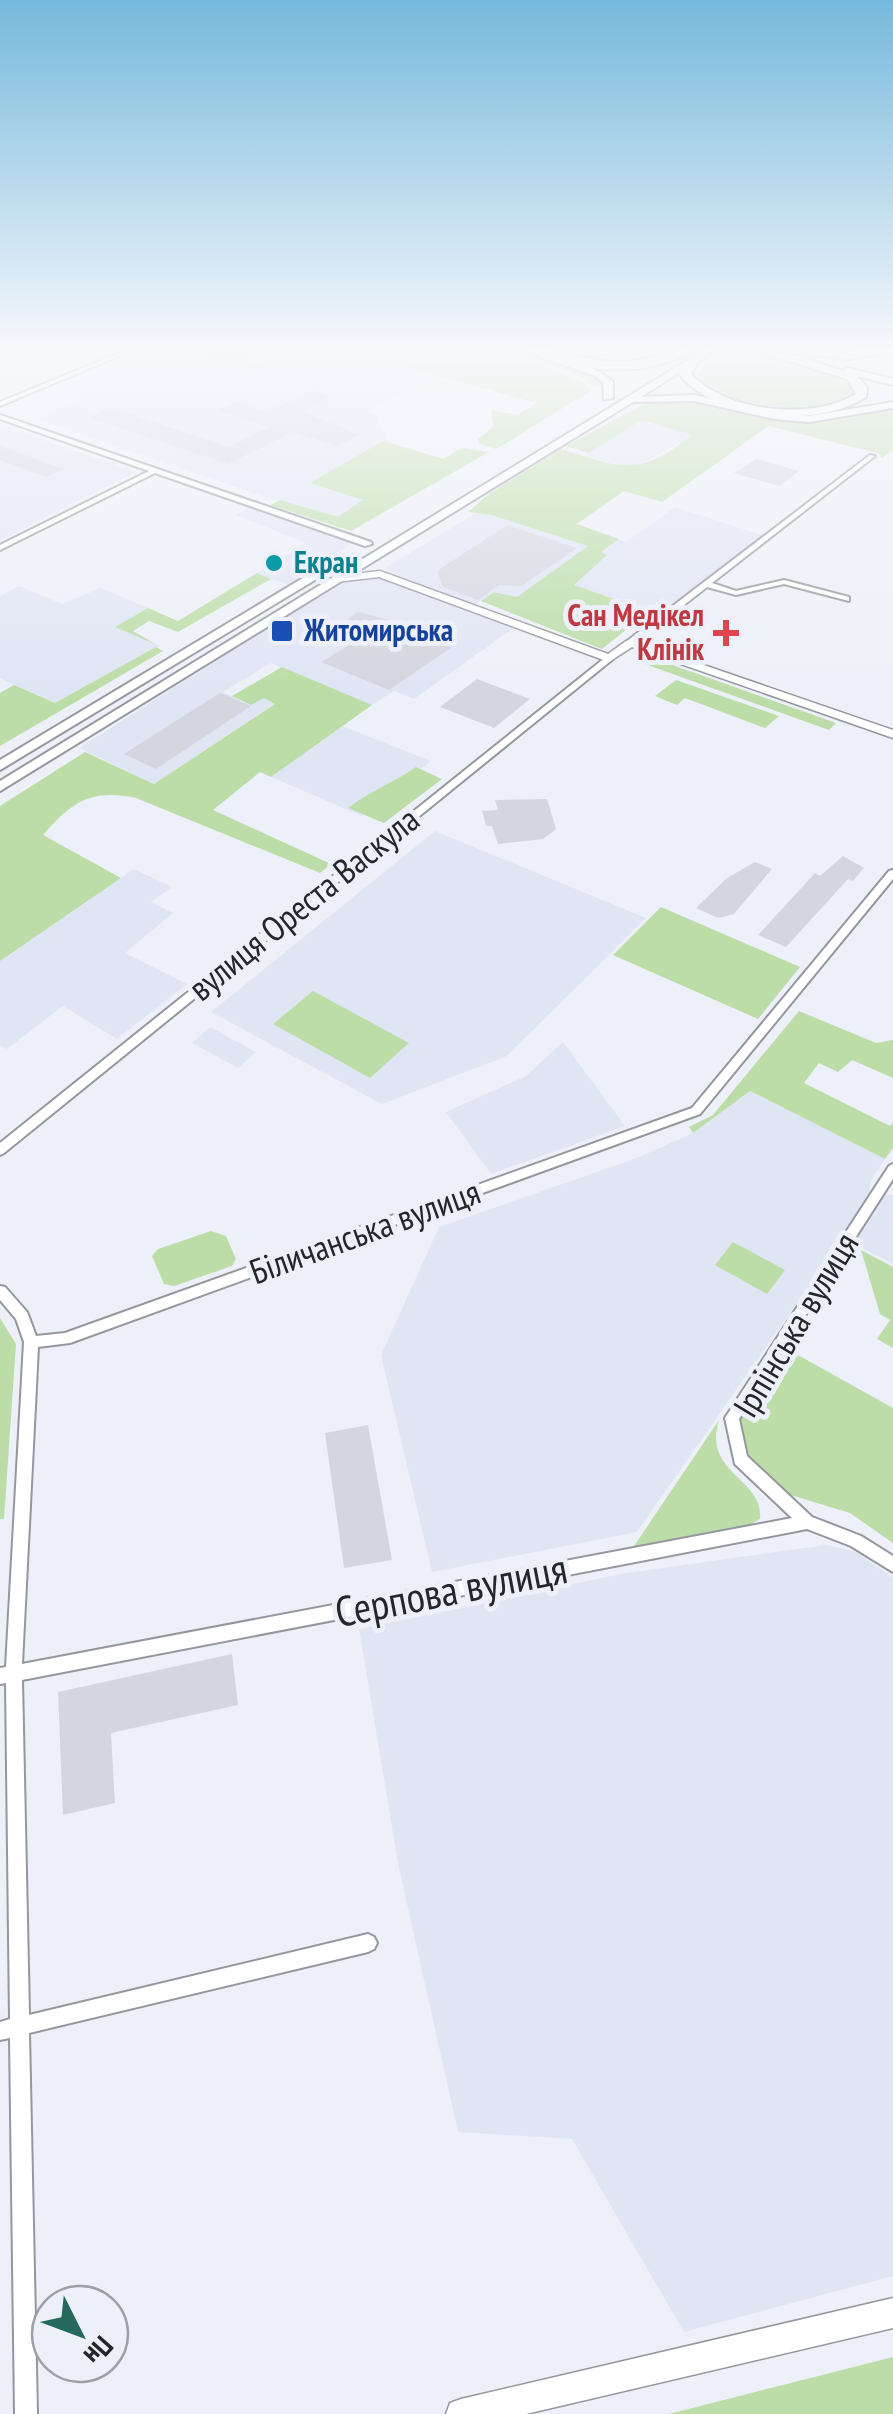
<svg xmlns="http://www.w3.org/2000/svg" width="893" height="2414" viewBox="0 0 893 2414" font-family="'PT Sans Narrow',sans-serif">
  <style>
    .built { fill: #e0e5f4 }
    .green { fill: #bcdda7 }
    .building { fill: #d3d6de }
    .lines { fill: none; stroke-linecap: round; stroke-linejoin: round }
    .street-casing { stroke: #95979e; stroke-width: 4 }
    .secondary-casing { stroke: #95979e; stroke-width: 3 }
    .primary-casing { stroke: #95979e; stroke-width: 4 }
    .highway-casing { stroke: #95979e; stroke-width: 4 }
    .street { fill: #fff; fill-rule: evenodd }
    .secondary { fill: #fff; fill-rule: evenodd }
    .primary { fill: #fff; fill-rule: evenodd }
    .highway { fill: #fff; fill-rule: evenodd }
    .culture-dot { fill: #0f9aa8; stroke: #edf0f8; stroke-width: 4 }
    .transit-dot { fill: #1a4fb4; stroke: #edf0f8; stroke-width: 4 }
    .health-dot { fill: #e0444e; stroke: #edf0f8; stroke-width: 4 }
    .labels { text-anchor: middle; stroke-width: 10; stroke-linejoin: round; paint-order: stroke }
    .far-culture-label { font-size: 30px; font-weight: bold; fill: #0d838f; stroke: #edf0f8; text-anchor: start }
    .far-health-label { font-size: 30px; font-weight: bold; fill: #be3a42; stroke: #edf0f8; text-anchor: end }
    .far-transit-label { font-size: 30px; font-weight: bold; fill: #164399; stroke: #edf0f8; text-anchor: start }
    .street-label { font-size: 35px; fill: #252629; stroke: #edf0f8 }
    .near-street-label { font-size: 42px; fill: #252629; stroke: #edf0f8 }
  </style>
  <rect width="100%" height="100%" fill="#edf0f8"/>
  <path class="built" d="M215 348H337L434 375 366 411 381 416 377 418 387 441 443 459 338 522 37 419 85 397 60 387 142 352 181 363Z
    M642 420 693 435 635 468 583 457Z
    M0 424 54 444 137 472 0 540Z
    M249 507 348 540 349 546 288 585 257 573 306 543 236 515Z
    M675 507 765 536 720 574 639 631 629 628 636 621 573 585 606 555 600 552 619 539 626 542Z
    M476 513 490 515 589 546 517 597 494 592 474 605 407 581 385 568Z
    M375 575 515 627 414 699 394 691 372 705 271 663 223 692 251 705 264 698 276 703 154 784 79 748 342 581Z
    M19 586 62 604 101 588 148 608 116 627 160 646 55 703 0 678V596Z
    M342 726 431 761 362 816 271 777Z
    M435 831 646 918 507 1056 382 1104 211 1012Z
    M134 869 172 887 151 902 173 913 125 953 187 984 117 1039 63 1006 7 1049 0 1045V961Z
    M210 1027 256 1052 238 1068 192 1043Z
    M563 1042 625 1126 491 1174 446 1112 526 1076Z
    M749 1091 885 1159 871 1180 869 1199 637 1532 432 1572 381 1355 439 1227 637 1158 693 1133Z
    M887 1194 893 1195V1264L853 1243 876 1211 873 1208Z
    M826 1545 856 1552 893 1578V2276L684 2332 572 2139 458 2132 398 1863 359 1629 620 1574Z"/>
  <path class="green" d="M412 348C444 348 497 343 516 348 536 354 594 367 601 385L597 388 570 372 512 353 584 382 592 390 496 449 479 444 478 439 494 426 491 410 518 415 536 403 385 361Z
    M766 356C791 362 844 367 853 393 831 421 717 405 697 378 707 347 743 368 766 356Z
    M679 399 811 421 844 419 893 407V450L882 458 877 453 769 426 662 502 624 491 577 524 619 539 601 552 607 555 574 585 617 600 625 609 620 615 637 621 602 649 481 601 494 592 517 597 588 546 491 515 468 512 489 494 561 449C619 467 640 479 691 435L642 420 589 453 566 446 646 403Z
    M383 441 443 459 462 448 489 452 351 531 270 505 280 500 338 517 363 500 310 483Z
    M257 573 271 579 178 632 149 621 133 631 157 645 115 627 148 608 178 621Z
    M156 647 163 651 0 746V693L14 685 55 703Z
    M650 657 836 723 829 730 642 663Z
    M282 667 372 705 271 777 260 772 213 810 331 864 320 873 136 798C91 789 73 801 43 835L121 878 0 961V806L85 752 154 784 275 704 264 698 251 705 232 696Z
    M676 680 779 716 765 728 685 698 677 705 655 696Z
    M416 767 442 779 384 823 348 808C370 791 393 783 416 767Z
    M661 907 800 967 758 1019 613 955Z
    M313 991 409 1043 370 1078 273 1024Z
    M799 1011 876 1043 893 1040V1078L852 1060 838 1072 819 1063 804 1083 890 1126 893 1123V1148L885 1159 750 1091 693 1133 689 1127 713 1115Z
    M211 1231 226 1236 236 1259 232 1266 174 1286 164 1284 152 1256 158 1249Z
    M733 1242 785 1270 767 1294 715 1265Z
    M861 1250 893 1267V1348L877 1339 890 1320 880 1314Z
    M0 1318 16 1344 4 1519H0Z
    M789 1350 893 1408V1543L850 1513 784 1493 751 1463 739 1420Z
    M719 1420C702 1474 764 1478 760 1519L749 1525 632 1549Z
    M893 2357V2414H669Z"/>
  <path class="building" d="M225 348H268L243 359 268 367 250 375 199 360Z
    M312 390 332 396 302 411 359 435 337 446 293 432 228 464 89 417 110 407 228 447 269 427 218 410 236 402 267 412Z
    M0 446 64 469 46 477 0 460Z
    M757 459 799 471 779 486 734 473Z
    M507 525 577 548 522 586 499 585 478 600 443 587 437 571Z
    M358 612 421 628 414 633 452 647 389 690 321 662 365 635 339 625Z
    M477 679 530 699 494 728 440 707Z
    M220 693 251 706 156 769 124 754Z
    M547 799 556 829 543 839 498 844 492 826H486L482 811 498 810 495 800Z
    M843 856 864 868 853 881 848 879 786 947 758 935 815 873 820 876Z
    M755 862 772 869 734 914 718 918 696 908 727 878Z
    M368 1425 392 1560 344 1568 325 1433Z
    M232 1654 238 1705 111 1733 115 1803 63 1815 58 1692Z"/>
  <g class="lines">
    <g class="street-casing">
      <path id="street" d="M131 348H138L0 406V402Z
        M0 415 371 542 372 544 365 546 155 473 0 550V545L149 471 0 419Z
        M870 455 875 456 712 583 736 591 784 580 849 597V601L784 584 736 595 707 587 633 645H627V641Z
        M606 657 613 659 4 1153 0 1155V1143Z
        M893 870V879L700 1114 70 1343 38 1347 22 1664 792 1518 735 1464 725 1418 889 1166 893 1164V1179L739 1419 747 1456 812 1517 861 1536 893 1556V1572L851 1546 807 1529 22 1680 29 2015 368 1934 374 1937 377 1943 374 1949 368 1952 29 2033 37 2414H15L10 2038 0 2040V2022L10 2019 6 1683 0 1684V1668L6 1667 24 1342 16 1319 0 1300V1286L5 1287 27 1312 36 1336 65 1333 692 1108 889 871Z"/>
    </g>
    <g class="secondary-casing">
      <path id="secondary" d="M380 571 608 654 626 641H634L893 730V738L632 647 609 662 379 577 336 582 331 579 336 576Z
        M893 2298V2328L526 2414H446L450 2403 461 2399Z"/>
    </g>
    <g class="primary-casing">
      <path id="primary" d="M515 348C538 347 597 365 613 382V398L604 400 603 383 596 376Z
        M691 358 699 360 641 397 694 395 774 413 809 416 893 402V408L809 422 774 419 694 401 633 402 0 791V781Z
        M328 563 338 566 0 770V760Z"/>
    </g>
    <g class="highway-casing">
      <path id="highway" d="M530 348C558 347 587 362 617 362 646 363 672 347 696 348 654 379 574 375 530 348Z
        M707 348H719L698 362 691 374C725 412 813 421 856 394L847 379 746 348 798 356 843 371 848 368 893 379V385L857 376 867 387 866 397C817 429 717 421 679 374L690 358Z
        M877 348H893V351L850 359 807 354Z"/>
    </g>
    <use href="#street" class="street"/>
    <use href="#secondary" class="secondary"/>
    <use href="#primary" class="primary"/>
    <use href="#highway" class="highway"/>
  </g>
  <linearGradient id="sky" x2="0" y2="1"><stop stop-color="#76b9dc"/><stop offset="0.51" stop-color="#f7f8fc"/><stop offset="1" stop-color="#f7f8fc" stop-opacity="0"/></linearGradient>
  <rect width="893" height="686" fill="url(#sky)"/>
  <circle class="culture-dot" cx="274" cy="563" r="10"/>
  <rect class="transit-dot" x="270" y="619" width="24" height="24" rx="5"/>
  <path class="health-dot" d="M721 618h10v10h10v10h-10v10h-10v-10h-10v-10h10z"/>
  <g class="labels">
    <g class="far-culture-label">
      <text x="294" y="573">Екран</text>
    </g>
    <g class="far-health-label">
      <text x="704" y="626">Сан Медікел<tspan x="704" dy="34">Клінік</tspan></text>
    </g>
    <g class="far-transit-label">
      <text x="304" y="641">Житомирська</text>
    </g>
    <g class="street-label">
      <text transform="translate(304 904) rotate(-39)" y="12">вулиця Ореста Васкула</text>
      <text transform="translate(365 1232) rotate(-20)" y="12">Біличанська вулиця</text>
      <text transform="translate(796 1325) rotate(-59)" y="12">Ірпінська вулиця</text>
    </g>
    <g class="near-street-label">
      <text transform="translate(451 1590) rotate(-11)" y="15">Серпова вулиця</text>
    </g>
  </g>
  <g transform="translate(80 2334) rotate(132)"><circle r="48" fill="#edf0f8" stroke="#9d9fa5" stroke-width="2.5"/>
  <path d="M0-8L18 38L0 25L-18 38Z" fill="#24695c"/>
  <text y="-15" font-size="28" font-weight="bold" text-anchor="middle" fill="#252629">Пн</text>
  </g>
</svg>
